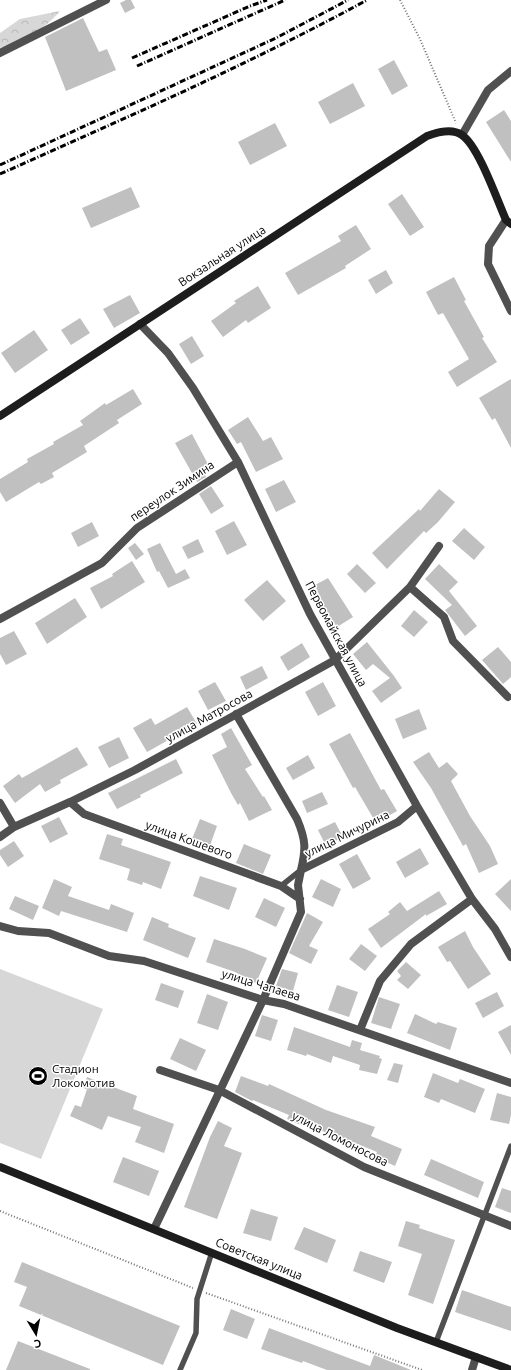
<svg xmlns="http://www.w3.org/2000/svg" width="511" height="1370" viewBox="0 0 511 1370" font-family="Ubuntu,sans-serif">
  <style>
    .forest { fill: url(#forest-crowns) }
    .garden { fill: #d7d7d7 }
    .building { fill: #c0c0c0 }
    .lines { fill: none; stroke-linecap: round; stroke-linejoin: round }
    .path { stroke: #727272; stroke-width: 2; stroke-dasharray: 1 2; stroke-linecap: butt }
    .lane { stroke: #505050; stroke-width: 5.5 }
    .street { stroke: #505050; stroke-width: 8 }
    .secondary { stroke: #1d1d1d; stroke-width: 8 }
    .rail { stroke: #000; stroke-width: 3; stroke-dasharray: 6 2 1 2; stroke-linecap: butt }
    .labels { text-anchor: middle; stroke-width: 3; stroke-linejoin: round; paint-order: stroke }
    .street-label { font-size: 12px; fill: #000; stroke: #fff }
    .poi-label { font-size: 12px; fill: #000; stroke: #fff; text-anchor: start }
  </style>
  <defs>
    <pattern id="forest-crowns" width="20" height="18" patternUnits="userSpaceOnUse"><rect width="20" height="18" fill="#d7d7d7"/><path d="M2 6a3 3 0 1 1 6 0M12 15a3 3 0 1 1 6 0" fill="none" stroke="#b7b7b7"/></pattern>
  </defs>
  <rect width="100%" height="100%" fill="#fff"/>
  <path class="forest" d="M60 11C46 28 21 44 0 48V33L20 19Z"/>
  <path class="garden" d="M0 969 103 1009 41 1159 0 1143Z"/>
  <path class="building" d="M126 0H131L135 8 125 13 120 3Z
    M83 18 99 52 107 49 116 70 66 91 45 37Z
    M394 60 408 86 392 95 378 69Z
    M353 83 365 106 330 124 318 102Z
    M504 110 511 121V162L486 122Z
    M275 123 287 146 250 165 238 142Z
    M131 187 140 207 91 228 82 208Z
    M402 194 424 227 410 236 388 204Z
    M356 225 371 249 345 266 346 268 298 295 285 273 341 241 338 236Z
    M386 270 393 283 376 294 368 280Z
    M454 277 466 300 464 301 484 337 482 338 497 362 457 387 448 372 469 359 443 313 438 315 426 292Z
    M258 286 271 308 248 323 246 320 223 337 211 321 236 303 234 301Z
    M130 295 140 313 114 328 103 309Z
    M80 318 90 333 71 345 61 330Z
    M34 330 48 350 15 373 1 353Z
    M192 336 204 356 191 364 179 344Z
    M511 379V448L495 418 492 420 479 398Z
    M133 389 142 404 117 420 119 423 84 446 87 452 52 473 54 477 41 484 39 482 6 502 0 492V479L28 462 27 459 54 444 53 442 83 425 80 421 105 403 106 405Z
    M248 417 263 441 271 437 283 459 256 472 241 442 237 444 228 430Z
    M192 434 210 468 203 472 206 477 197 482 175 443Z
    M284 480 296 502 276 512 265 489Z
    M211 486 224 506 211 514 199 494Z
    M439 489 455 502 438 522 426 533 424 531 387 569 372 553 419 509 420 511Z
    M234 521 247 545 227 555 215 531Z
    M92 522 99 536 78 547 71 533Z
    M464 528 485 547 474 560 452 541Z
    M198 539 204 552 188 559 182 547Z
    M135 543 144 554 136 560 128 548Z
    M160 543 176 574 185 569 190 578 168 588 159 571 157 572 147 549Z
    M132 561 145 582 101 609 90 588 113 576 112 574Z
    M357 564 376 583 365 593 347 574Z
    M439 564 458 582 449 591 477 626 465 636 445 610 452 605 425 579Z
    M328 578 353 617 337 627 320 602 322 601 315 585Z
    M267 580 286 601 263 621 244 600Z
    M75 598 87 617 47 644 35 623Z
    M414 610 428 622 414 637 401 626Z
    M14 631 27 654 6 665 0 654V638Z
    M367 642 394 676 402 688 381 703 372 691 390 678 373 664 366 670 353 654Z
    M302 643 310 657 288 671 280 657Z
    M498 647 511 662V677L503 684 482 660Z
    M262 666 268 678 246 690 240 677Z
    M215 682 226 701 208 710 198 691Z
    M323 682 336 706 318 716 305 692Z
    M187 707 197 724 147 752 133 728 151 718 155 725Z
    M419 709 427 729 403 739 395 719Z
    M231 728 252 765 245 769 263 797 264 796 272 810 249 821 240 803 238 805 231 793 212 755 227 747 221 734Z
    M350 733 381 790 384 789 397 811 376 823 355 787 353 788 329 744Z
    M119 737 129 758 109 768 98 747Z
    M77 747 88 765 60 780 61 783 45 792 40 784 15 803 3 786 19 774 22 778Z
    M429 752 439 768 447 762 458 774 451 781 470 816 490 846 498 864 479 873 466 844 463 846 431 788 413 762Z
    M308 755 315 768 293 780 286 768Z
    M176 759 183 773 140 795 141 797 117 809 108 793Z
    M322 792 328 804 307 813 302 801Z
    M59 817 68 834 50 843 41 826Z
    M200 819 217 826 208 851 190 844Z
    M335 822 343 837 326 846 318 830Z
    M107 834 123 839 121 845 171 862 161 889 143 882 142 885 127 880 130 869 99 859Z
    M14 841 24 856 8 867 0 855V850Z
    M244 844 271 855 263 874 236 863Z
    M420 848 429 864 405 878 396 862Z
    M357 854 371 879 353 889 339 864Z
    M200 876 237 888 229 910 193 896Z
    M54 879 72 887 68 896 109 910 111 904 134 913 127 932 61 911 59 916 42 908Z
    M321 879 341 889 333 907 312 897Z
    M511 879V911L495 894Z
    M439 891 447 904 426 916V914L381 948 368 929 390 914 388 912 400 902 407 911Z
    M15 896 39 906 33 920 9 909Z
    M264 898 285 908 276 927 255 917Z
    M307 913 323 922 309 946 318 950 311 964 289 953Z
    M152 917 169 924 168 927 196 938 188 958 143 940Z
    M465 931 473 947 491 974 468 989 450 961 447 962 438 947Z
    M214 939 245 949 267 958 256 983 235 972 206 962Z
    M361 944 377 956 365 971 349 959Z
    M406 962 421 975 408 989 397 980 401 976 397 971Z
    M282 969 298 973 293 991 276 986Z
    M161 983 184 991 178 1008 155 1000Z
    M337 985 358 992 349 1017 328 1010Z
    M497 992 504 1006 483 1018 475 1003Z
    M207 994 228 1002 218 1030 197 1023Z
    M379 997 400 1004 391 1029 371 1023Z
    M415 1014 436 1024 438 1022 457 1028 450 1050 407 1033Z
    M262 1015 278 1020 271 1041 255 1036Z
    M511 1025V1055L498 1032Z
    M294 1027 350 1047 352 1040 362 1043 360 1050 380 1056 379 1058 382 1059 377 1074 359 1070 360 1065 333 1056 331 1063 307 1054 306 1056 287 1050Z
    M180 1038 206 1050 196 1071 170 1059Z
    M394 1063 403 1065 398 1083 387 1080Z
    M433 1073 458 1083 460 1079 485 1089 475 1113 441 1099 439 1103 424 1097Z
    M241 1076 268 1086 269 1084 326 1110 375 1127 371 1136 402 1149 395 1166 375 1157 377 1152 338 1136V1137L304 1124 303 1126 287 1119 289 1115 253 1100 252 1101 235 1092Z
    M87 1077 137 1096 133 1109 174 1124 164 1153 135 1142 141 1127 108 1116 102 1130 70 1116 75 1105 81 1107 87 1089 83 1088Z
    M497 1093 511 1097V1115L509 1124 490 1120Z
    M218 1121 232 1128 224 1146 242 1153 217 1219 184 1207 210 1137Z
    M123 1157 159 1171 149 1196 113 1182Z
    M431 1159 484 1182 478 1198 424 1175Z
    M502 1188 511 1191V1213L495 1207Z
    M251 1209 278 1217 271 1241 243 1233Z
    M406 1221 420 1225 419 1228 455 1240 433 1304 408 1295 422 1254 398 1246Z
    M304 1227 336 1240 327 1263 294 1249Z
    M360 1251 392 1262 384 1283 353 1271Z
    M22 1262 180 1326 163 1365 19 1306 27 1287 14 1282Z
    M462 1290 511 1307V1331L455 1312Z
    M231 1309 255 1319 247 1339 223 1330Z
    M269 1328 370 1366 374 1355 411 1370H327L303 1361 302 1363 261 1349Z
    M18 1341 90 1369V1370H6Z"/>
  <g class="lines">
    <path class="path" d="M400 0 420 39 456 123
      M0 1211 193 1288
      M206 1293 422 1370"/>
    <path class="lane" d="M281 886 301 870
      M436 1342 511 1146
      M180 1370 196 1333 197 1299 212 1252"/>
    <path class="street" d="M0 53 106 0
      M462 135 488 90 511 71
      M506 220 489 246 488 264 511 311
      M140 324 168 353 193 388 238 462 310 614 417 806 472 899 495 929 511 957
      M410 587 444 617 453 641 508 697
      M0 619 102 563 137 528 238 462
      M236 714 297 819C306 840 306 849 301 870
      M70 802 84 814 281 886 300 899
      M0 803 14 827
      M0 837 14 827 70 802 135 770 335 660 410 587 439 546
      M0 926 18 931 49 933 109 956 144 961 263 1000 284 1004 511 1083
      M360 1030 380 981 411 944 472 899
      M160 1070 219 1090 364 1167 511 1226
      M154 1229 263 1000 301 912 298 885 301 870 398 822 417 806
      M472 1370 476 1357"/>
    <path class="secondary" d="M0 416 427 136C438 132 452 128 462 135 479 147 497 200 506 220L511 224
      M0 1167 397 1328 511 1370"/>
    <path class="rail" d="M132 58 250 6 267 0
      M137 66 285 0
      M0 165 276 38 348 0
      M0 174C123 119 248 65 367 0"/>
  </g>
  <defs>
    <g id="stadium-disc" transform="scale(1)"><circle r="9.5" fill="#000" stroke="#fff"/><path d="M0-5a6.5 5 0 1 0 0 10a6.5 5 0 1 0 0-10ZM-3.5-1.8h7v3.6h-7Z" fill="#fff"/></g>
  </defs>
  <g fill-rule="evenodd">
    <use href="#stadium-disc" x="38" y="1076"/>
  </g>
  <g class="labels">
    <g class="street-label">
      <text transform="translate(222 256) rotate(-33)" y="4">Вокзальная улица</text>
      <text transform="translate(172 491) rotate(-34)" y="4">переулок Зимина</text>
      <text transform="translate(336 634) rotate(62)" y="4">Первомайская улица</text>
      <text transform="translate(209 716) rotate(-29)" y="4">улица Матросова</text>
      <text transform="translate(347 834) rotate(-26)" y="4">улица Мичурина</text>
      <text transform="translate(189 840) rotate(20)" y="4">улица Кошевого</text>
      <text transform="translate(261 985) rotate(17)" y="4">улица Чапаева</text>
      <text transform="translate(340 1139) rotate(27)" y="4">улица Ломоносова</text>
      <text transform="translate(259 1259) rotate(22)" y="4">Советская улица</text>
    </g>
    <g class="poi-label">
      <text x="52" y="1073">Стадион<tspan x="52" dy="14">Локомотив</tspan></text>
    </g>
  </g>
  <g transform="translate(36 1334) rotate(170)" stroke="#ffffff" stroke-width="3" paint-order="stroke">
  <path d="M0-3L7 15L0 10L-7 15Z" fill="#000000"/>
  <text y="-6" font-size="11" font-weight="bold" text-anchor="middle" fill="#000000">С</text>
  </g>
</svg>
